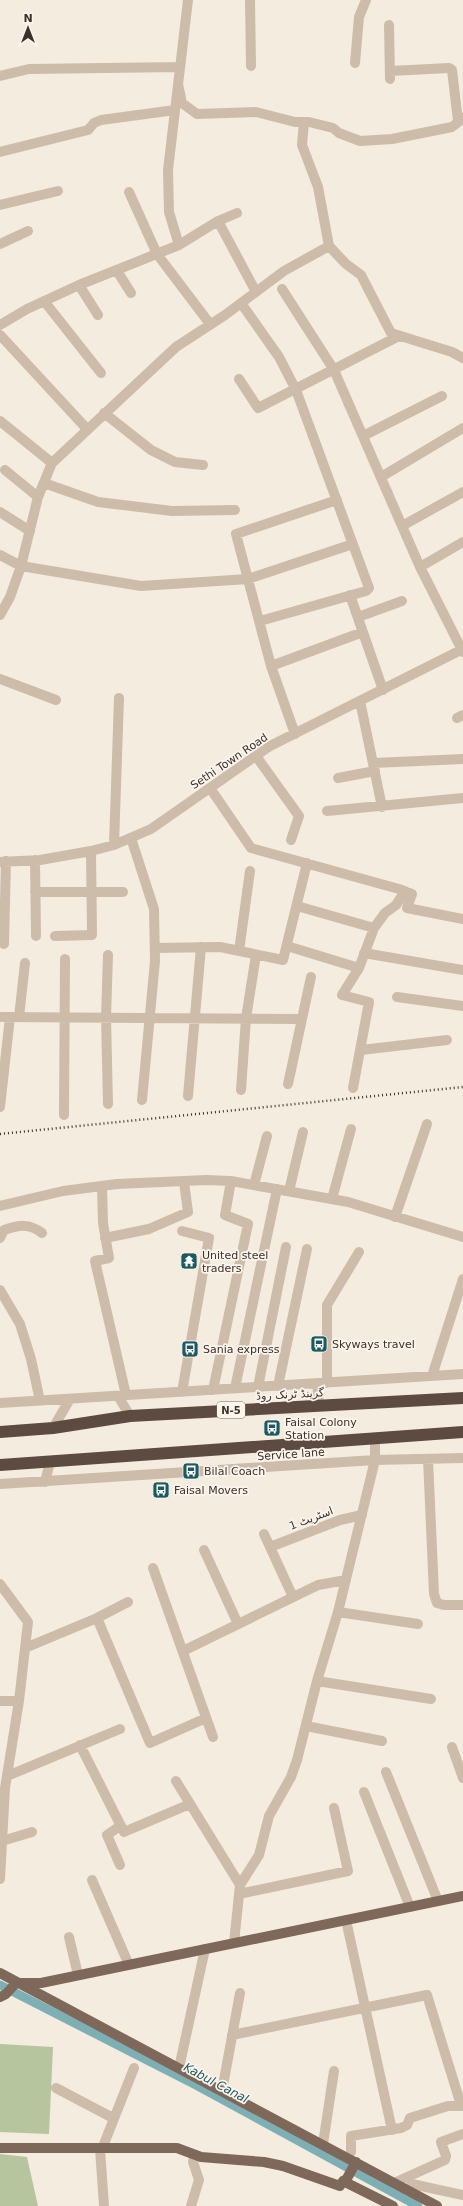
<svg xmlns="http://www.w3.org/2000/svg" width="463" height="2206" viewBox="0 0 463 2206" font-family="'DejaVu Sans','Noto Sans Arabic',sans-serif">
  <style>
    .green { fill: #b6c59e }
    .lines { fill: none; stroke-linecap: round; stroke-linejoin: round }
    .canal { stroke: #7dafb4; stroke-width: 9 }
    .minor { stroke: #cebcaa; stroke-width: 10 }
    .major { stroke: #7e685a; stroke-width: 10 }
    .highway { stroke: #5d4b41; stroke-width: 12 }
    .rail { stroke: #3b302a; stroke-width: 2.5; stroke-dasharray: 1 3; stroke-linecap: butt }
    .labels { text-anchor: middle; stroke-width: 3.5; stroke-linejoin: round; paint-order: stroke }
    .shield { fill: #fbf5ed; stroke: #756b64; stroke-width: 1 }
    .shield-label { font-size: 10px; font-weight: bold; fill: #3b302a }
    .street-label { font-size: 11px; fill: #3b302a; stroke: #fbf5ed }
    .poi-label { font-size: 11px; fill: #3b302a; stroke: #fbf5ed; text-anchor: start }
    .water-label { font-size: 12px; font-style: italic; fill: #1c5860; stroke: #fbf5ed }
  </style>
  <rect width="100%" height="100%" fill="#f5ece0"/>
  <path class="green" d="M0 2044 53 2047 49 2134 0 2132Z
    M0 2154 27 2157 38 2206H0Z"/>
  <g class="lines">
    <path class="canal" d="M0 1985 196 2085 418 2206"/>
    <path class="minor" d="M250 0 251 66
      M389 25 390 79
      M355 63 359 17 366 0
      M390 71 449 68 452 70 458 121
      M0 76 29 69 180 67
      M178 84 182 103 197 114 256 112 295 122H309L333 128 339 133 360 141 392 139 452 127 463 118
      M304 122 302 145 318 187 329 246 346 264 361 275 391 333 452 352 463 358
      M0 152 88 130 94 123 101 120 175 110
      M129 192 157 254 210 324
      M0 205 58 191
      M218 221 256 292
      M0 244 28 231
      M179 245 169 212 168 170 188 0
      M117 271 131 293
      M79 285 98 315
      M282 289 334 370 402 526
      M44 301 101 373
      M241 303 279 357 296 390 369 588 366 591 260 621
      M0 325 27 309 79 285 179 245 218 221 237 213
      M0 335 87 429
      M239 379 258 408 399 336
      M104 413 151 450 175 462 203 465
      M0 421 52 463
      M363 436 442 396
      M5 470 38 497
      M381 477 463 428
      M44 483 98 502 172 511 235 510
      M463 492 402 526 420 567 463 652
      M0 512 30 531
      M0 555 21 566 141 586 248 579 353 544
      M420 567 463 542
      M350 595 383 690
      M0 615 10 597 21 566 38 497 52 463 176 347 225 315 284 271 329 246
      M358 617 402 601
      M271 666 363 632
      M0 679 56 700
      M360 701 382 807
      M457 718 463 715
      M295 734 271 666 236 534 337 500
      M256 756 299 816 291 840
      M374 763 463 759
      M338 778 375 771
      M210 788 251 848 399 889 412 894 407 908 463 919
      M327 811 463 798
      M131 838 154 909 155 961 142 1100
      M114 845 119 698
      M35 860 36 936
      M0 862 40 860 91 851 114 845 151 829 270 746 463 649
      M35 892H123
      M297 906 374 928
      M55 936 92 935 91 851
      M4 944 6 861
      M287 946 359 968
      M155 948 220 947 283 960 307 863
      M239 951 250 871
      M364 953 463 970
      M108 955 106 1017 108 1104
      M397 997 463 1006
      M0 1017 300 1019
      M19 1017 25 963
      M361 1050 447 1040
      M288 1084 311 977
      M353 1088 369 1002 342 995 359 968 374 928 385 913 396 905 405 891
      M241 1090 246 1018 256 955
      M188 1096 201 947
      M0 1107 10 1017
      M64 1115 65 959
      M254 1185 267 1136
      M102 1186 103 1223 109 1258 95 1261 126 1395
      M289 1191 303 1132
      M332 1199 351 1129
      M0 1206 63 1191 117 1184 206 1180 231 1181 348 1202 463 1237
      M395 1217 427 1124
      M0 1238 4 1230C19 1225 29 1223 42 1233
      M105 1238 149 1229 188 1212 184 1182
      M0 1290 20 1324 31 1359 40 1401
      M432 1376 463 1279
      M317 1383 319 1405
      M327 1383V1305L359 1252
      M278 1386 307 1249
      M258 1387 286 1247
      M235 1388 277 1189
      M213 1390 248 1224 225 1215 231 1181
      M182 1392 209 1238 182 1231
      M118 1396 130 1416
      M0 1403 463 1374
      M53 1428 70 1399
      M428 1459 434 1594 437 1603 444 1605H463
      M45 1482 50 1462
      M0 1484 375 1460 463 1458
      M264 1534 293 1597
      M270 1547 340 1520 362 1515
      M204 1550 238 1624
      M153 1568 213 1737
      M0 1584 28 1622 19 1701 5 1788 0 1879
      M338 1612 418 1624
      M97 1618 150 1743 206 1718
      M25 1648 97 1618 128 1602
      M183 1651 318 1585 346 1580
      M317 1681 431 1699
      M0 1701H19
      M306 1726 382 1741
      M80 1745 124 1832 190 1804
      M452 1747 463 1778
      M386 1772 438 1901
      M7 1776 120 1729
      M176 1781 240 1885
      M364 1792 410 1907
      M2 1841 32 1832
      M120 1865 107 1835 120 1826
      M92 1880 129 1965
      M239 1894 348 1871 334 1808
      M346 1920 392 2130
      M69 1937 78 1975
      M234 1943 240 1885 259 1855 269 1816 291 1777 297 1760 317 1681 338 1612 375 1460V1439
      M232 2035 427 1995 461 2105
      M179 2068 205 1949
      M56 2088 113 2118
      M222 2091 240 1993
      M323 2144 334 2071
      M100 2149 104 2206
      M102 2149 134 2068
      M351 2152V2136L401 2128 407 2125 410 2118 448 2106H463
      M394 2183 445 2160 446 2156 441 2142 463 2134
      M408 2191 412 2184 463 2195
      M191 2206 199 2180 193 2162 194 2156"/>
    <path class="major" d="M0 1973 437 2206
      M0 1997 6 1994 16 1983H41L463 1896
      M0 2148H177L201 2157 264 2162 283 2166 340 2186 343 2181 393 2206
      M345 2182 356 2162"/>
    <path class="highway" d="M0 1432 53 1428 130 1416 463 1398
      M0 1465 463 1432"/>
    <path class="rail" d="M0 1134 463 1087"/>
  </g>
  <defs>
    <g id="temple-square" transform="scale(0.9)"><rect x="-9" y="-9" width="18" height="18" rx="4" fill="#1c5860" stroke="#fbf5ed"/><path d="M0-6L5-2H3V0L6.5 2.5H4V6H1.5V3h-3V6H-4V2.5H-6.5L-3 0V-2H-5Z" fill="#fff"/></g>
    <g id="bus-square" transform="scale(0.9)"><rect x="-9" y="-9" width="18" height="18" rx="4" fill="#1c5860" stroke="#fbf5ed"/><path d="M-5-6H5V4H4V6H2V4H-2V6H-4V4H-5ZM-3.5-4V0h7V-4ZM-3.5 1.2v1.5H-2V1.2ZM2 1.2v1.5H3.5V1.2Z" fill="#fff"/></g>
  </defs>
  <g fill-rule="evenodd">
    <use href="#temple-square" x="189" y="1261"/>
    <use href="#bus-square" x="319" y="1344"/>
    <use href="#bus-square" x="190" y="1349"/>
    <use href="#bus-square" x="272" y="1428"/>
    <use href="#bus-square" x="191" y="1471"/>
    <use href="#bus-square" x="161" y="1490"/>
  </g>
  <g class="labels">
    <rect class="shield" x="217" y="1402" width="28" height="16" rx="3"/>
    <g class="shield-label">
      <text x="231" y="1414">N-5</text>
    </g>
    <g class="street-label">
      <text transform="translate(229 761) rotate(-34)" y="4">Sethi Town Road</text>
      <text transform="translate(290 1394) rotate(-3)" y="4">گرینڈ ٹرنک روڈ</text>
      <text transform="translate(291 1454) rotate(-4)" y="4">Service lane</text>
      <text transform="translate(311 1518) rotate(-21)" y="4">اسٹریٹ 1</text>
    </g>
    <g class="poi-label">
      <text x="202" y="1259">United steel<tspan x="202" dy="13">traders</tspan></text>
      <text x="332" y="1348">Skyways travel</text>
      <text x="203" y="1353">Sania express</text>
      <text x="285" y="1426">Faisal Colony<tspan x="285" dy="13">Station</tspan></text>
      <text x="204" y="1475">Bilal Coach</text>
      <text x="174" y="1494">Faisal Movers</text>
    </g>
    <g class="water-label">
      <text transform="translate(216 2083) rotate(28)" y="4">Kabul Canal</text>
    </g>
  </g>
  <g transform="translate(28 28)" stroke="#fbf5ed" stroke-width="3" paint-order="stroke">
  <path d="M0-3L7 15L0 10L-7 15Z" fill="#3b302a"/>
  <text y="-6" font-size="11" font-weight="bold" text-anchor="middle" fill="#3b302a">N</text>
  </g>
</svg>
